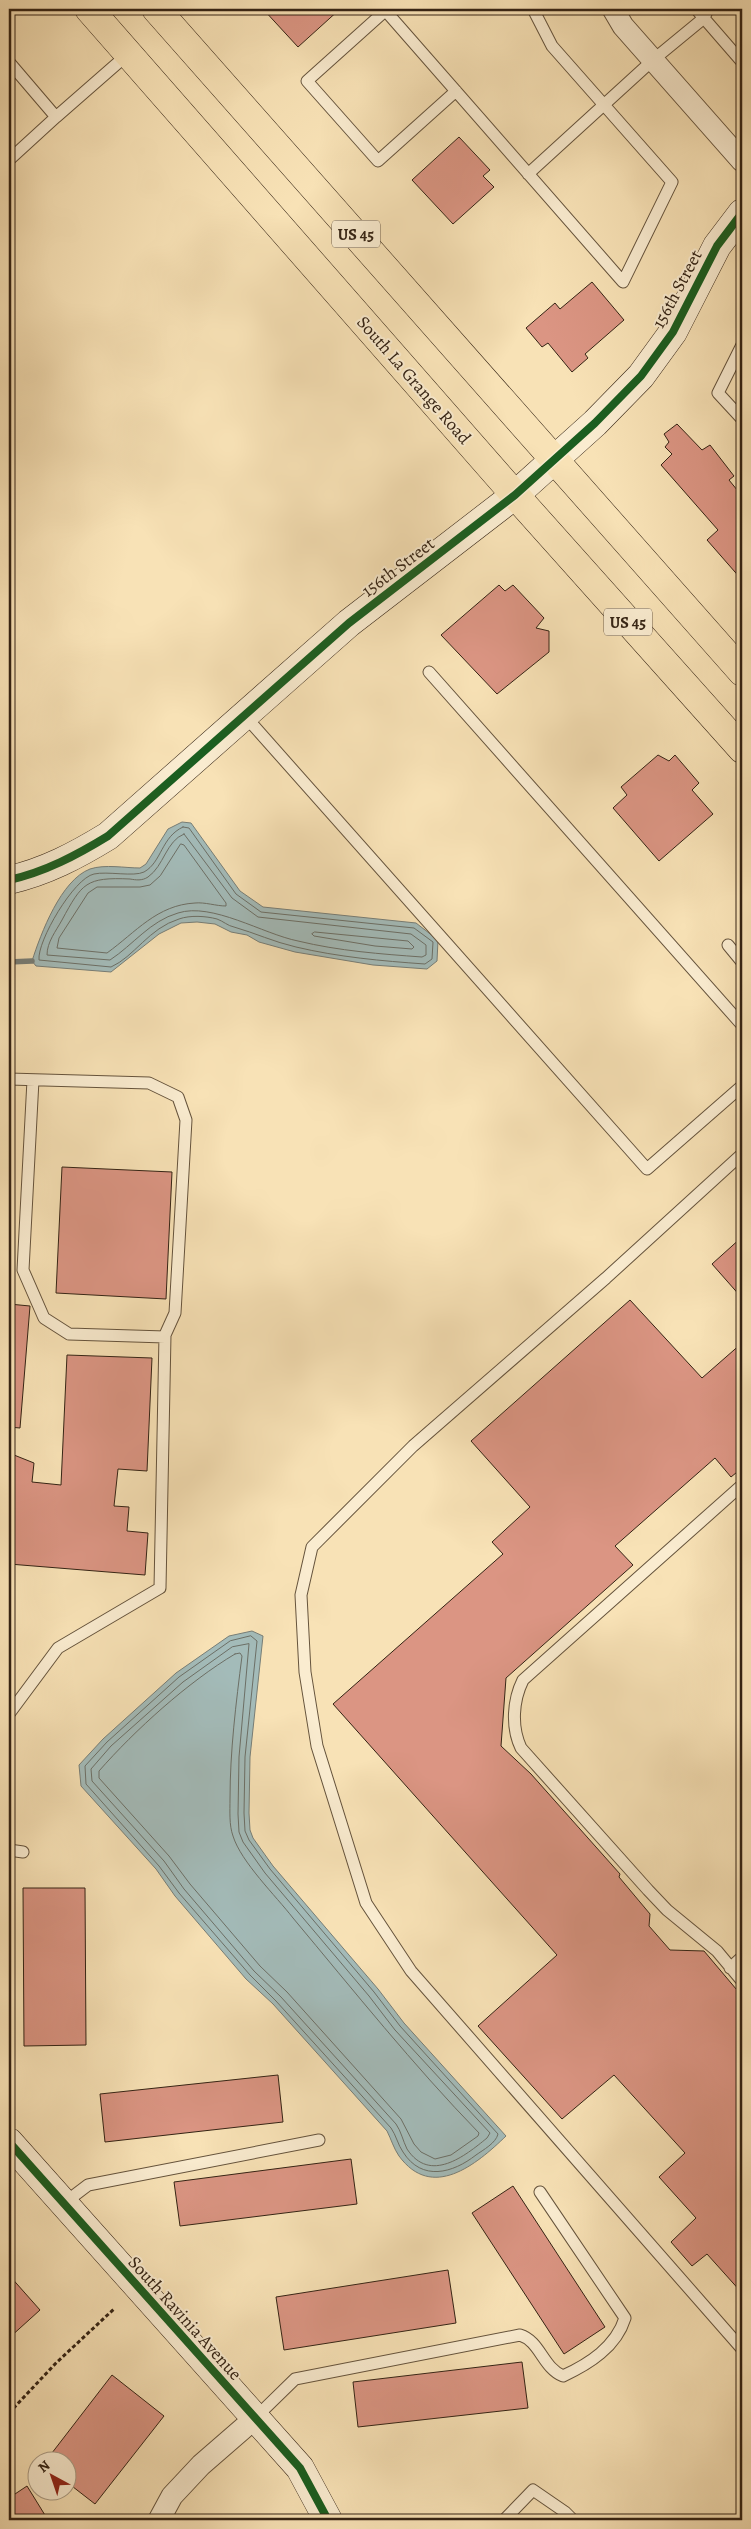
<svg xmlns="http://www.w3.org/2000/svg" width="751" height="2529" viewBox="0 0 751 2529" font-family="Alegreya,serif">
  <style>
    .water { fill: #a3bbb9; stroke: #777e77 }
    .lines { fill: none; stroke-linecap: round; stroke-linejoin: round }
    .shore { stroke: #6c6f66; stroke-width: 1 }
    .stream { stroke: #777e77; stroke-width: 5.5 }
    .building { fill: #db9583; stroke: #342314 }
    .lane-casing { stroke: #65533c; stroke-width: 13 }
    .street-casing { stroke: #65533c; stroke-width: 23 }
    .secondary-casing { stroke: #342314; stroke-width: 29 }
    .highway-casing { stroke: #342314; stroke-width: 29 }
    .path { stroke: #342314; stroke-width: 3; stroke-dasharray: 4 2.5; stroke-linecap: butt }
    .lane { stroke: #faecd0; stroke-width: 11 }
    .street { stroke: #faecd0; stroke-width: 21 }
    .secondary { stroke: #faecd0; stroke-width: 28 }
    .highway { stroke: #f8e2b6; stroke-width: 28 }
    .cycleway-casing { stroke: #faecd0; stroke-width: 11 }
    .cycleway { stroke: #1b5e20; stroke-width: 8 }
    .labels { text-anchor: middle; stroke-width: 4; stroke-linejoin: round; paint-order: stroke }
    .shield { fill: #faecd0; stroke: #6f5f4c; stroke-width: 1 }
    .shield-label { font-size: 16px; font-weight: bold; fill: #342314 }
    .street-label { font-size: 18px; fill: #342314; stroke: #faecd0 }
  </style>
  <rect width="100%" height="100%" fill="#f8e2b6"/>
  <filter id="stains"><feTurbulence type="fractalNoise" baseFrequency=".004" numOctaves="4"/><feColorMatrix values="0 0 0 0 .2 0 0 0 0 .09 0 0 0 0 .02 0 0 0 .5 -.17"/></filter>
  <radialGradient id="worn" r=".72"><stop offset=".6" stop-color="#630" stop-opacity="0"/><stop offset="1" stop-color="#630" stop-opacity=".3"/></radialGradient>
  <path class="water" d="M182 822 191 823 240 891 263 907 416 923 438 940 437 961 427 969 373 965 295 952 259 942 247 935 231 932 215 924 197 922 181 923 159 934 111 972 36 966 32 961C41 933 61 880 90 869 105 864 125 868 140 868L146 864 168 829Z
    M252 1631 263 1636 250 1757 249 1813 250 1830 253 1838 273 1866 378 1989 404 2023 506 2136C476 2165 432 2201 399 2156 394 2149 391 2139 387 2131L273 2004 246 1979 175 1896 156 1869 81 1786 79 1765 103 1739 176 1673 229 1636Z"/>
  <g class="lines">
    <path class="shore" d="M183 827 189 828 236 894 261 912 414 928 433 942 432 959 425 964C382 961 338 957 296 947 274 942 255 933 234 927 228 926 223 921 217 919 206 916 190 915 179 919 149 928 134 957 111 967L39 960C37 941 74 878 94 874 107 871 134 877 144 872 162 862 161 837 183 827Z
      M184 834 232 898 258 917 411 934 426 945V955L422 957C381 954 339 951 298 941 263 934 212 902 178 913 150 921 133 945 110 960L47 955C47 942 56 931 62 920 82 883 86 877 130 879 136 880 142 881 148 877 164 866 166 841 184 834Z
      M181 844 184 845 226 903V906C216 906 205 902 195 903 157 905 136 932 107 953L57 948 59 938 88 893 97 887H140L150 885 160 876Z
      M315 932 408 941 414 947 412 949 375 946 314 936 312 934Z
      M251 1636 257 1641 245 1757 244 1813 245 1831 249 1840 270 1869 374 1992 400 2026 498 2134C496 2143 483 2150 476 2155 453 2173 422 2182 403 2152 398 2145 396 2135 391 2128L276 2001 250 1975 179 1893 159 1866 86 1784 85 1766 107 1742 179 1677 230 1641Z
      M249 1644 239 1757 238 1814 239 1832 243 1842 265 1873 369 1996 395 2030 490 2133 487 2138C465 2156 430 2184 407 2149 403 2141 401 2131 396 2124L281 1997 254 1971 184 1889 164 1861 92 1781 91 1769 111 1746 183 1682 232 1647Z
      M235 1654 240 1653 242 1656C236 1703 230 1751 230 1799 230 1811 229 1825 233 1836 241 1862 276 1896 293 1918 354 1991 413 2065 479 2133L478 2136 451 2155 435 2159 421 2152 414 2144 401 2119 287 1992 260 1966 190 1884 169 1856 99 1778V1771C135 1730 188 1682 235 1654Z"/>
    <path class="stream" d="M9 962 32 961"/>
  </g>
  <path class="building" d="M263 9H340L298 47Z
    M459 137 490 170 483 176 494 187 453 224 412 180Z
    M592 282 624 320 585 354 588 358 572 372 548 343 542 347 526 328 555 303 560 309Z
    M677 424 702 450 710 445 734 476 729 480 742 496V580L707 540 718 530 661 465 672 454 665 447 669 442 664 434Z
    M499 585 505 591 513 585 544 618 536 628 549 631V652L497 694 441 635Z
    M658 755 669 761 675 755 699 783 692 790 713 814 659 861 613 808 627 795 621 787Z
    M62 1167 172 1172 166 1299 56 1293Z
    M742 1237V1298L712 1264Z
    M630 1300 702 1378 742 1343V1468L731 1477 715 1458 615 1546 633 1565 506 1678 501 1746 531 1774 620 1874 619 1877 650 1914 649 1926 670 1950 704 1951 742 1996V2293L707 2254 692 2266 671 2242 696 2218 659 2177 685 2153 614 2075 562 2119 478 2026 557 1955 333 1704 503 1554 492 1542 530 1507 471 1441Z
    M9 1304 30 1306 20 1428 9 1427Z
    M67 1355 152 1358 147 1471 118 1469 114 1506 129 1507 127 1531 148 1533 145 1575 9 1564V1453L34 1463 32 1482 61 1485Z
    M23 1888H85L86 2045 24 2046Z
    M278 2075 283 2122 105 2142 100 2094Z
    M351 2159 357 2204 180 2226 174 2182Z
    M513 2186 605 2327 564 2354 472 2213Z
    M448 2270 456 2323 284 2350 276 2297Z
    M9 2275 40 2310 9 2338Z
    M522 2362 528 2408 358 2427 353 2382Z
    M112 2375 164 2416 95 2504 68 2483 69 2462H45Z
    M27 2486 48 2520H9V2498Z"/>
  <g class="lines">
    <g class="lane-casing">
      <path id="lane" d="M384 9 623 282 672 182 552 46 533 9
        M696 9 742 62
        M385 11 307 81 378 161 456 91
        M9 62 56 117 9 160
        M56 117 128 54
        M528 174 653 60 704 18 708 9
        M742 345 718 393 742 419
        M429 672 742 1025
        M245 716 647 1169 742 1086
        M728 945 742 962
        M9 1079 149 1083 178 1097 186 1120 175 1313 165 1335 160 1588 58 1648 9 1714
        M33 1080 23 1270 44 1318 69 1334 165 1337
        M742 1154 606 1278 413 1446 312 1547 301 1595 305 1672 317 1746 366 1903 411 1971 742 2349
        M742 1485 523 1680C513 1700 511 1727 521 1748L648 1890 667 1910 717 1951 742 1981
        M9 1850 23 1852
        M730 1968 742 1957
        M63 2204 88 2185 319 2140
        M255 2418 295 2379 520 2335C540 2341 543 2368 563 2376 589 2364 616 2347 625 2318L540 2192
        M504 2520 533 2490 565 2512 573 2520"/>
    </g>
    <g class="street-casing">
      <path id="street" d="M613 9 623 26 742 161
        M159 2520 172 2496 201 2465 254 2419"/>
    </g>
    <g class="secondary-casing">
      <path id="secondary" d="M9 880C45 872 77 855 108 836L349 623 515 495 595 423 641 376 673 332 717 246 742 213
        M9 2142 300 2468 328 2520"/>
    </g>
    <g class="highway-casing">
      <path id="highway" d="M89 9 515 495 742 749
        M156 9 742 672"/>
    </g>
    <path class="path" d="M9 2413 56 2363 115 2308"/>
    <use href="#lane" class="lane"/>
    <use href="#street" class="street"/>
    <use href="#secondary" class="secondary"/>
    <use href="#highway" class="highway"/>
    <g class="cycleway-casing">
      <path id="cycleway" d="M9 880C45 872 77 855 108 836L349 623 515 495 595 423 641 376 673 332 717 246 742 213
        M9 2142 300 2468 328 2520"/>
    </g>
    <use href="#cycleway" class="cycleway"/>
  </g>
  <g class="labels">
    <g class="shield">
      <rect x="332" y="220.5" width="48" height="27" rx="4"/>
      <rect x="604" y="608.5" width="48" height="27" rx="4"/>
    </g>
    <g class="shield-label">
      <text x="356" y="240">US 45</text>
      <text x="628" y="628">US 45</text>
    </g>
    <g class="street-label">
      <text transform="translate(677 289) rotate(-62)" y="6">156th Street</text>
      <text transform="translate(414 380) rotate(49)" y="6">South La Grange Road</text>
      <text transform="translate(398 567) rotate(-37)" y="6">156th Street</text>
      <text transform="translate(185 2318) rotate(48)" y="6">South Ravinia Avenue</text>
    </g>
  </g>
  <rect width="751" height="2529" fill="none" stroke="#f8e2b6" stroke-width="30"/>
  <rect x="10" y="10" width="731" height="2509" fill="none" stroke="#342314" stroke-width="2.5"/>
  <rect x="15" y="15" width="721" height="2499" fill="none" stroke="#342314"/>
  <g transform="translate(52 2476) rotate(320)"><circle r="24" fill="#faecd0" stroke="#ab9c85"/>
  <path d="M0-4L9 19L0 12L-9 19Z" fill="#8f2418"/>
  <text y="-8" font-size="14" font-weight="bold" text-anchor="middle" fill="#342314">N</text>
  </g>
  <rect width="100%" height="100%" filter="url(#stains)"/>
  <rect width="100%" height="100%" fill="url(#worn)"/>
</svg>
